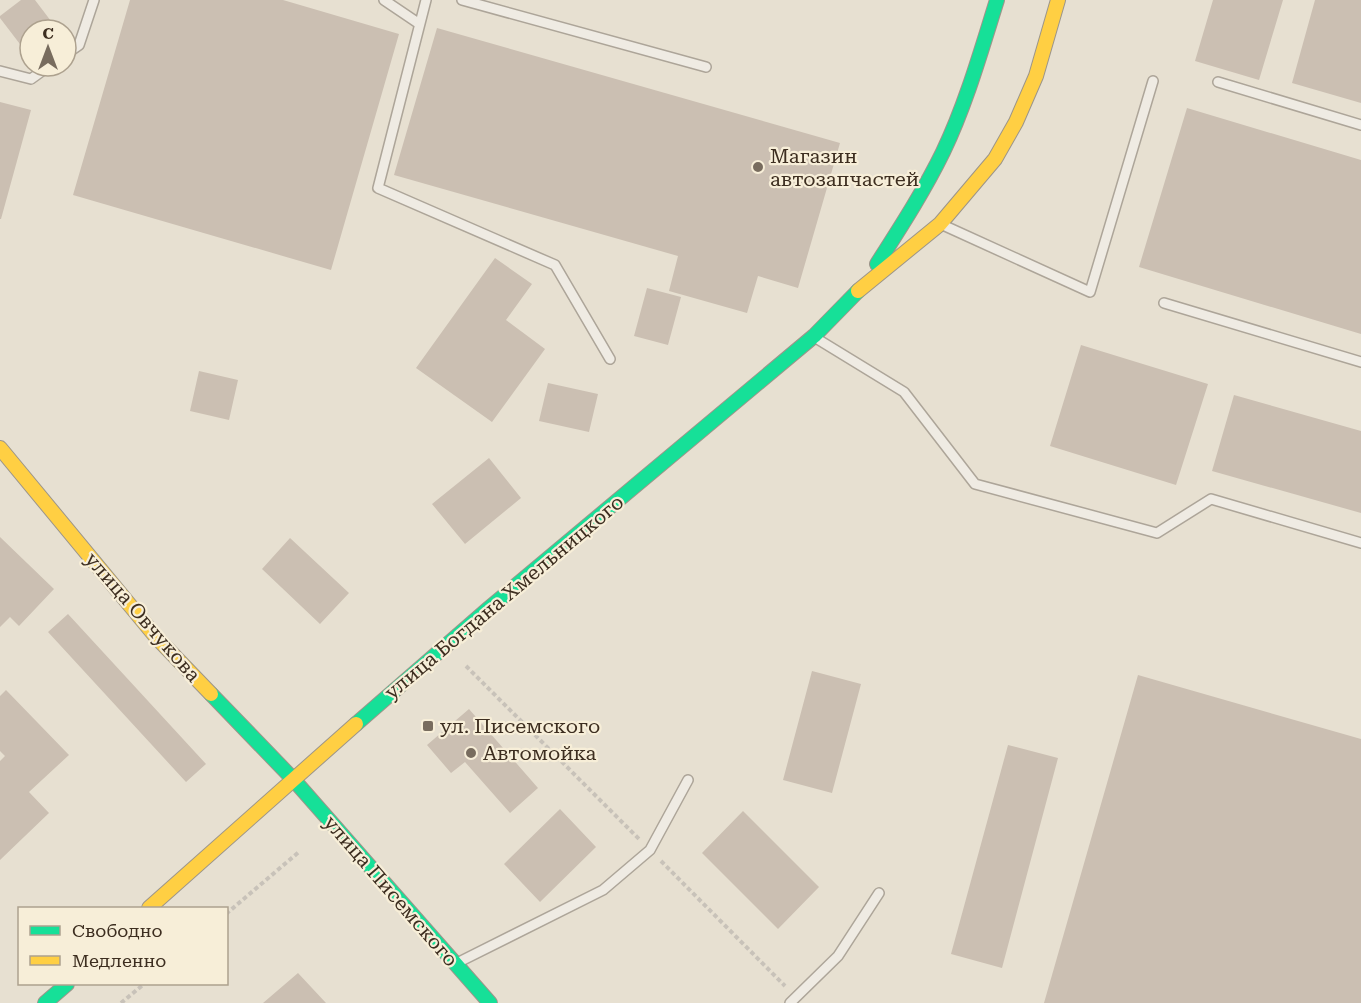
<svg xmlns="http://www.w3.org/2000/svg" width="1361" height="1003" viewBox="0 0 1361 1003" font-family="'Roboto Serif',serif">
  <style>
    .building { fill: #cbbfb2 }
    .lines { fill: none; stroke-linecap: round; stroke-linejoin: round }
    .lane-casing { stroke: #ada599; stroke-width: 12 }
    .fast-casing { stroke: #9c958a; stroke-width: 16 }
    .slow-casing { stroke: #9c958a; stroke-width: 16 }
    .path { stroke: #c8c2b9; stroke-width: 4; stroke-dasharray: 4.5 3; stroke-linecap: butt }
    .lane { stroke: #efebe3; stroke-width: 9 }
    .fast { stroke: #16e098; stroke-width: 14 }
    .slow { stroke: #ffcf43; stroke-width: 14 }
    .poi-dot { fill: #786c5e; stroke: #f7eed8; stroke-width: 2 }
    .labels { text-anchor: middle; stroke-width: 4.5; stroke-linejoin: round; paint-order: stroke }
    .poi-label { font-size: 20px; fill: #3d2e20; stroke: #f7eed8; text-anchor: start }
    .street-label { font-size: 20px; fill: #3d2e20; stroke: #f7eed8 }
  </style>
  <rect width="100%" height="100%" fill="#e7e0d1"/>
  <path class="building" d="M21 0H35L57 29 30 30V49L26 52 0 18V16Z
    M130 0H283L399 34 331 270 73 195Z
    M1213 0H1283L1259 80 1195 61Z
    M1315 0H1361V103L1292 83Z
    M437 28 840 143 798 288 758 276 747 313 669 291 678 256 394 175Z
    M0 102 31 110 1 219H0Z
    M1187 108 1361 160V334L1139 267Z
    M495 258 532 284 506 320 545 349 492 422 416 368Z
    M647 288 681 297 668 345 634 336Z
    M1081 345 1208 384 1176 485 1050 446Z
    M199 371 238 380 229 420 190 411Z
    M548 383 598 394 589 432 539 421Z
    M1234 395 1361 431V513L1212 471Z
    M489 458 521 498 465 544 432 504Z
    M0 537 54 589 19 626 10 617 0 627Z
    M290 538 349 593 320 624 262 569Z
    M68 614 206 764 186 782 48 632Z
    M812 671 861 684 832 793 783 780Z
    M1138 675 1361 739V1003H1044Z
    M6 690 69 755 29 792 49 813 0 860V761L5 756 0 751V696Z
    M469 709 538 788 510 813 465 762 451 773 427 745Z
    M1008 745 1058 758 1002 968 951 954Z
    M560 809 596 847 540 902 504 864Z
    M743 811 819 887 778 929 702 853Z
    M298 973 326 1003H263Z"/>
  <g class="lines">
    <g class="lane-casing">
      <path id="lane" d="M384 0 418 23
        M426 0 378 188 555 265 610 359
        M462 0 706 67
        M66 54 79 45 94 0
        M0 71 31 79 49 66
        M1218 82 1361 125
        M945 226 1090 292 1153 81
        M1164 303 1361 362
        M819 340 904 392 975 484 1157 533 1211 499 1361 543
        M459 962 603 890 650 850 688 780
        M790 1003 838 956 879 893"/>
    </g>
    <g class="fast-casing">
      <path id="fast" d="M877 264C900 228 924 191 943 152 966 104 981 51 997 0
        M211 694 293 779 490 1003
        M356 724 488 609 814 336 858 291
        M45 1003 67 984"/>
    </g>
    <g class="slow-casing">
      <path id="slow" d="M858 291 940 224 995 159 1016 122 1036 76 1058 0
        M0 448 157 638 211 694
        M149 908 356 724"/>
    </g>
    <path class="path" d="M466 666 639 839
      M661 861 785 986
      M226 914 300 851
      M121 1003 144 984"/>
    <use href="#lane" class="lane"/>
    <use href="#fast" class="fast"/>
    <use href="#slow" class="slow"/>
  </g>
  <g class="poi-dot">
    <circle cx="758" cy="167" r="6"/>
    <rect x="422" y="720" width="12" height="12" rx="3"/>
    <circle cx="471" cy="753" r="6"/>
  </g>
  <g class="labels">
    <g class="poi-label">
      <text x="770" y="163">Магазин<tspan x="770" dy="23">автозапчастей</tspan></text>
      <text x="440" y="733">ул. Писемского</text>
      <text x="483" y="760">Автомойка</text>
    </g>
    <g class="street-label">
      <text transform="translate(504 597) rotate(-40)" y="7">улица Богдана Хмельницкого</text>
      <text transform="translate(143 617) rotate(49)" y="7">улица Овчукова</text>
      <text transform="translate(391 891) rotate(49)" y="7">улица Писемского</text>
    </g>
  </g>
  <rect x="18" y="907" width="210" height="78" fill="#f7eed8" stroke="#ada18e" stroke-width="1.5"/>
  <rect x="30" y="926" width="30" height="9" fill="#16e098" stroke="#ada18e" stroke-width="1.5"/>
  <text x="72" y="937" font-size="18" fill="#3d2e20">Свободно</text>
  <rect x="30" y="956" width="30" height="9" fill="#ffcf43" stroke="#ada18e" stroke-width="1.5"/>
  <text x="72" y="967" font-size="18" fill="#3d2e20">Медленно</text>
  <g transform="translate(48 48)"><circle r="28" fill="#f7eed8" stroke="#ada18e" stroke-width="1.5"/>
  <path d="M0-4.5L10 22L0 15L-10 22Z" fill="#786c5e"/>
  <text y="-9" font-size="16" font-weight="bold" text-anchor="middle" fill="#3d2e20">С</text>
  </g>
</svg>
